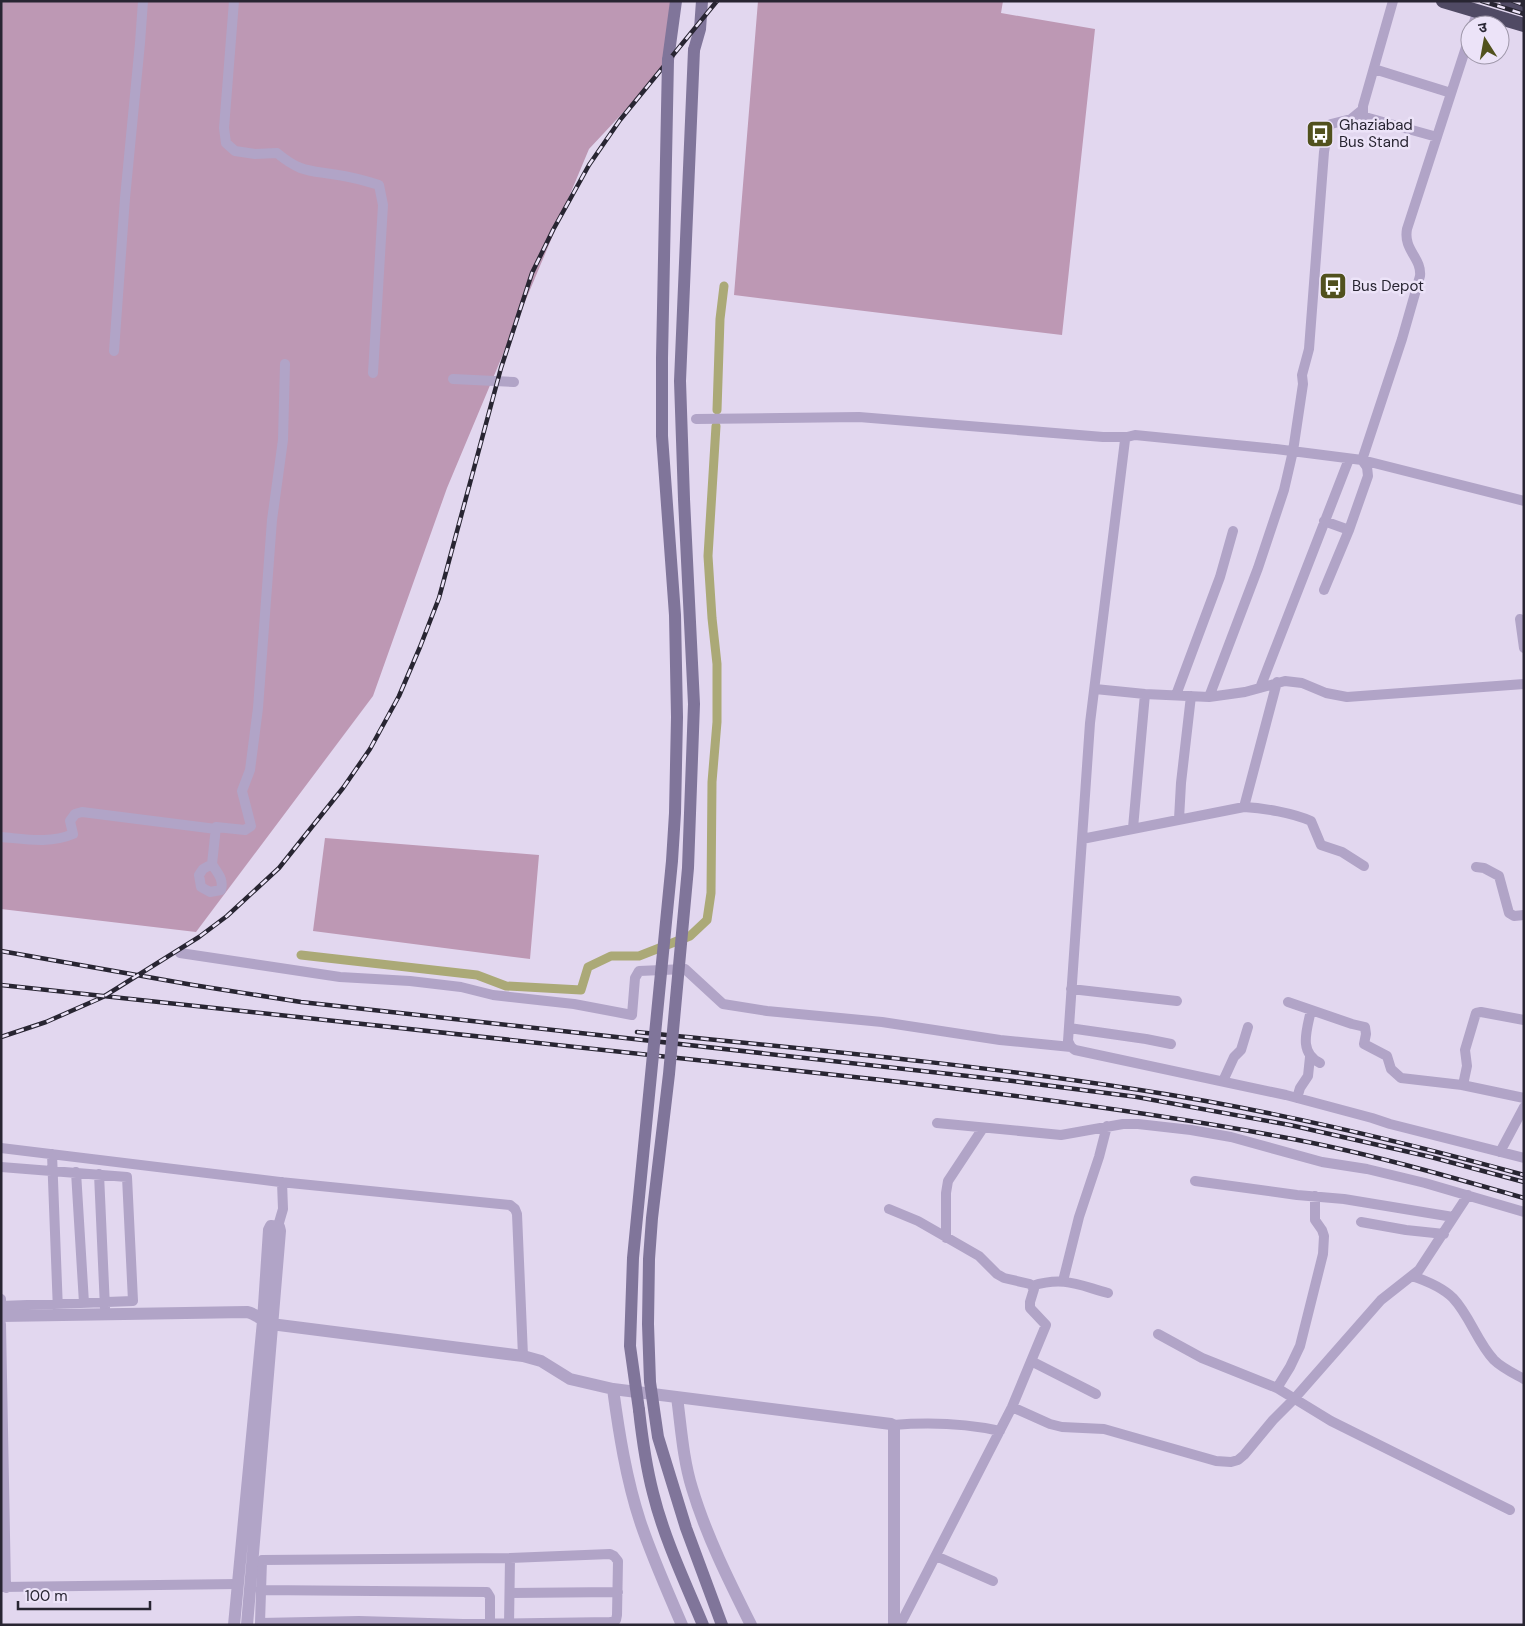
<svg xmlns="http://www.w3.org/2000/svg" width="1525" height="1626" viewBox="0 0 1525 1626" font-family="'DM Sans','Noto Sans Devanagari',sans-serif">
  <style>
    .green { fill: #bd98b4 }
    .lines { fill: none; stroke-linecap: round; stroke-linejoin: round }
    .canal { stroke: #aba977; stroke-width: 9 }
    .minor { stroke: #b1a4c7; stroke-width: 10 }
    .tertiary { stroke: #b1a4c7; stroke-width: 12 }
    .secondary { stroke: #80759a; stroke-width: 12 }
    .trunk { stroke: #504a64; stroke-width: 14 }
    .rail-casing { stroke: #282532; stroke-width: 4.5 }
    .rail { stroke: #ece3f8; stroke-width: 2.5; stroke-dasharray: 8; stroke-linecap: butt }
    .secondary-bridge { stroke: #80759a; stroke-width: 12 }
    .labels { text-anchor: middle; stroke-width: 5; stroke-linejoin: round; paint-order: stroke }
    .poi-label { font-size: 15px; fill: #282532; stroke: #ece3f8; text-anchor: start }
  </style>
  <rect width="100%" height="100%" fill="#e2d7ef"/>
  <path class="green" d="M1 1H674L675 57 589 149 447 488 373 696 196 932 1 909Z
    M758 1H1003L1001 13 1095 29 1062 335 734 295Z
    M325 838 539 855 530 959 313 931Z"/>
  <g class="lines">
    <path class="canal" d="M717 410 720 319 724 286
      M301 955 477 975 506 986 581 990 588 967 611 956H639L690 936 707 920 711 893 712 782 717 722V664L712 618 708 556 716 426"/>
    <path class="minor" d="M234 1 224 128 226 143 235 151 255 154 277 153C301 173 309 170 338 175 352 177 366 181 379 185L383 205 373 373
      M1393 1 1363 106V114L1365 117 1437 137
      M1473 25 1478 11
      M1470 35 1407 229C1403 250 1422 258 1420 276L1402 339 1362 460 1276 449 1135 435 1127 437 1125 440 1090 723 1068 1041 1071 1047 1075 1050 1286 1095 1372 1118 1390 1124 1524 1158
      M1374 69 1451 93
      M114 351 125 198 140 43 143 1
      M453 379 514 382
      M696 419 859 417 1103 437H1127
      M1362 460 1524 501
      M1324 521 1349 530
      M1324 590 1349 530 1368 476 1367 467 1362 460
      M1520 619 1524 648
      M1260 688 1349 459
      M1095 689 1145 694 1209 697 1245 692 1285 681 1302 683 1326 693 1347 697 1524 684
      M1176 695 1220 577 1233 531
      M1209 697 1258 568 1284 490 1293 451 1303 384 1302 375 1309 349 1324 152 1328 129 1331 124 1351 119 1362 110
      M1244 807 1277 682
      M1179 819 1181 783 1191 696
      M1133 828 1145 694
      M1 837C25 839 50 844 73 834L70 821 75 814 82 812 216 829
      M1082 839 1244 807C1264 808 1293 813 1311 821L1321 845 1342 852 1364 866
      M212 864 203 869 199 875 201 887 210 892 221 890C224 878 217 873 212 864L216 827 245 830 251 826 242 791 250 770 258 708 272 520 283 440 285 364
      M1476 867 1484 868 1499 876 1509 913 1514 916 1524 915
      M180 953 340 977 410 981 461 987 493 995 574 1004 632 1015 635 978 639 971 685 969 723 1004 767 1011 882 1022 1000 1040 1071 1047
      M1071 989 1177 1001
      M1288 1002 1352 1024 1365 1027 1366 1034 1364 1044 1387 1056 1391 1069 1401 1078 1462 1085 1524 1098
      M1311 1010C1307 1030 1298 1052 1320 1063
      M1069 1028 1146 1039 1171 1044
      M1223 1081 1234 1057 1241 1050 1248 1027
      M1463 1085 1467 1066 1465 1050 1476 1013 1481 1012 1524 1020
      M1297 1098 1300 1088 1308 1076 1310 1057
      M937 1123 1061 1135 1123 1124H1138L1191 1130 1231 1137 1322 1162 1367 1169 1425 1183 1524 1212
      M1 1148 280 1182 510 1205 515 1209 517 1214 523 1356
      M1500 1152 1524 1107
      M52 1154 58 1311
      M1 1167 127 1177 133 1301 1 1306V1299
      M76 1172 84 1303
      M99 1174 105 1308
      M1195 1181 1297 1195 1344 1199 1453 1217
      M889 1209 918 1221 979 1256 997 1274 1004 1278 1030 1284 1034 1289 1030 1302V1308L1046 1325 1012 1407 900 1625
      M1361 1222 1406 1230 1444 1234
      M278 1226 283 1209 282 1182
      M946 1238V1193L948 1181 983 1128
      M1412 1276C1427 1281 1442 1287 1453 1298 1470 1316 1477 1342 1494 1360 1502 1368 1513 1373 1524 1379
      M1063 1281 1079 1217 1099 1157 1107 1126
      M1032 1286C1064 1276 1078 1285 1108 1293
      M1 1324 6 1588
      M1158 1334 1202 1358 1277 1388 1331 1421 1510 1510
      M1031 1361 1096 1394
      M1277 1388 1290 1367 1300 1346 1323 1254 1324 1236 1322 1230 1315 1220V1196
      M1012 1407 1050 1424 1062 1427 1104 1429 1216 1461 1231 1462 1238 1460 1244 1455 1273 1420 1294 1399 1381 1300 1419 1270 1468 1195
      M893 1425C930 1422 964 1423 1000 1431
      M936 1556 993 1581
      M1 1587 238 1584
      M260 1590 487 1592 490 1597V1623
      M510 1593 618 1592
      M260 1625V1623L359 1621 463 1624 611 1622 616 1620 617 1615 618 1561 614 1556 610 1554 510 1558 262 1560 260 1623
      M509 1625 510 1558"/>
    <path class="tertiary" d="M1 1316 247 1312C257 1314 262 1321 271 1324L523 1356 541 1361 570 1379 613 1389 891 1424 893 1425 894 1429V1625
      M613 1389C619 1433 626 1478 640 1521 652 1557 667 1590 682 1625
      M677 1397C681 1427 683 1459 692 1488 706 1535 729 1581 751 1625
      M234 1625 263 1321 269 1230 271 1226 279 1227 280 1231 247 1625"/>
    <path class="secondary" d="M694 50 700 29 702 1
      M668 60 676 1
      M639 1410C642 1437 646 1466 653 1493 664 1538 685 1582 703 1625"/>
    <path class="trunk" d="M1443 1 1524 25
      M1507 1 1524 7"/>
    <g class="rail-casing">
      <path id="rail" d="M1482 1 1524 14
        M1513 1 1524 5
        M1 951 193 985 301 1002 1013 1081 1137 1097 1290 1125 1431 1157 1524 1182
        M1 985 882 1080C1016 1095 1150 1112 1282 1137 1364 1152 1444 1175 1524 1198
        M637 1032C805 1049 973 1064 1140 1090 1270 1110 1397 1140 1524 1175
        M1 1037 46 1022 103 997 199 937 227 916 279 868 343 788 370 749 399 696 420 647 439 598 501 368 532 273 553 230 589 165 620 120 717 1"/>
    </g>
    <use href="#rail" class="rail"/>
    <path class="secondary-bridge" d="M694 50 680 381 684 499 694 704 688 868 669 1074 652 1218 649 1259 648 1324 650 1382 658 1437 686 1528 722 1625
      M639 1410 630 1346 633 1258 672 861 675 813 677 717 675 615 662 436V358L668 60"/>
  </g>
  <defs>
    <g id="bus-square" transform="scale(1.4375)"><rect x="-9" y="-9" width="18" height="18" rx="4" fill="#51511d" stroke="#ece3f8"/><path d="M-5-6H5V4H4V6H2V4H-2V6H-4V4H-5ZM-3.5-4V0h7V-4ZM-3.5 1.2v1.5H-2V1.2ZM2 1.2v1.5H3.5V1.2Z" fill="#fff"/></g>
  </defs>
  <g fill-rule="evenodd">
    <use href="#bus-square" x="1320" y="134"/>
    <use href="#bus-square" x="1333" y="286"/>
  </g>
  <g class="labels">
    <g class="poi-label">
      <text x="1339" y="130">Ghaziabad<tspan x="1339" dy="17">Bus Stand</tspan></text>
      <text x="1352" y="291">Bus Depot</text>
    </g>
  </g>
  <rect width="1525" height="1626" fill="none" stroke="#282532" stroke-width="5"/>
  <g transform="translate(1485 40) rotate(349)"><circle r="24" fill="#ece3f8" stroke="#9e97a9"/>
  <path d="M0-4L9 19L0 12L-9 19Z" fill="#51511d"/>
  <text y="-8" font-size="14" font-weight="bold" text-anchor="middle" fill="#282532">उ</text>
  </g>
  <path d="M18 1601v8h132v-8" fill="none" stroke="#282532" stroke-width="2.5"/>
  <text x="25" y="1601" font-size="15" fill="#282532" stroke="#ece3f8" stroke-width="4" paint-order="stroke">100 m</text>
</svg>
